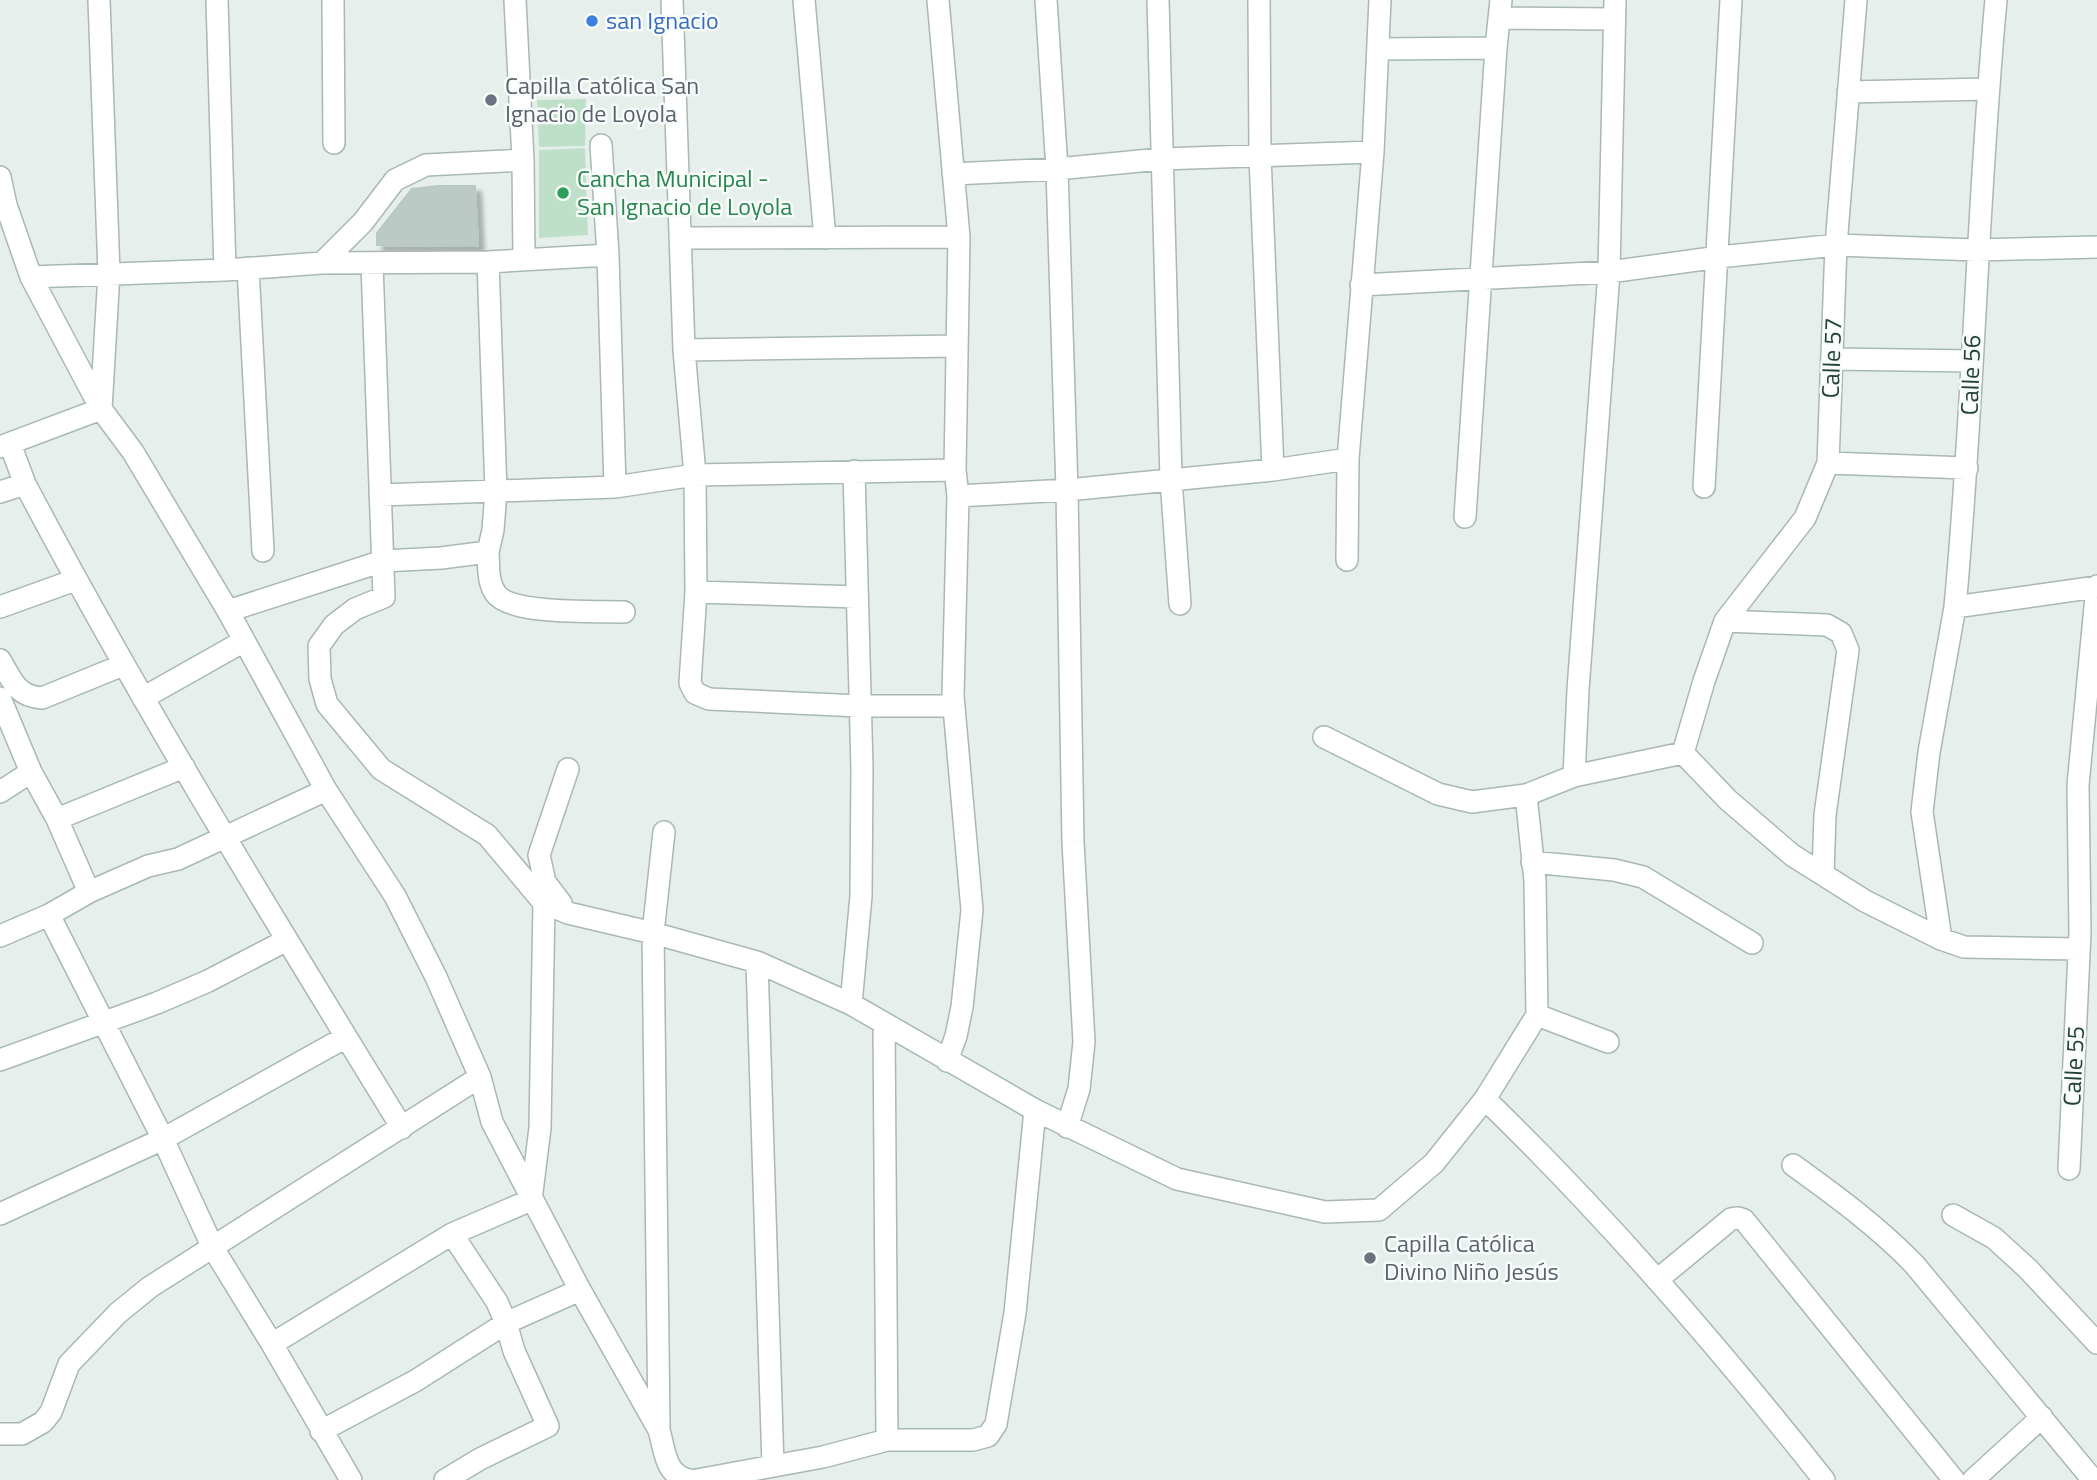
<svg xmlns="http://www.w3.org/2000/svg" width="2097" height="1480" viewBox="0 0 2097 1480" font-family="'Titillium Web',sans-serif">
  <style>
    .green { fill: #bfe0c8 }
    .building { fill: #bbcac4; stroke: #b8c9c2; stroke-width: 2; filter: url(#shadow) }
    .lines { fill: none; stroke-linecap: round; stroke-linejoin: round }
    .minor-casing { stroke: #a8b8b2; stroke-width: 24 }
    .minor { stroke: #fff; stroke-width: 21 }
    .shop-dot { fill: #3f7fe0; stroke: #f7fbf9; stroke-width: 2.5 }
    .worship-dot { fill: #6b7280; stroke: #f7fbf9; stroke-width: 2.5 }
    .leisure-dot { fill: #2e9e5b; stroke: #f7fbf9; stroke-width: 2.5 }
    .labels { text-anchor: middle; stroke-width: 5; stroke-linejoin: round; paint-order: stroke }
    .shop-label { font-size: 24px; fill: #366cbe; stroke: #f7fbf9; text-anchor: start }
    .worship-label { font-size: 24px; fill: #5b616d; stroke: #f7fbf9; text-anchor: start }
    .leisure-label { font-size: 24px; fill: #27864d; stroke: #f7fbf9; text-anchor: start }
    .street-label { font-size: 24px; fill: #24423a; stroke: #f7fbf9 }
  </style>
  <defs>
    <filter id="shadow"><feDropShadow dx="6" dy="6" stdDeviation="2" flood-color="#0004"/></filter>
  </defs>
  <rect width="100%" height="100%" fill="#e6efeb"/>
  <path class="green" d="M586 99 585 146 539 147 537 100Z
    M585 148 588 235 539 238V150Z"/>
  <path class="building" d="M438 186H475L478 246 377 245V233L412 189Z"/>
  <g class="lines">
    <g class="minor-casing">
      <path id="minor" d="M217 0 225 270
        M333 0 334 143
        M515 0 523 160 524 258
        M672 0 684 350 695 475 696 592 690 683 695 693 709 699 859 706H954
        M804 0 825 238
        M938 0 959 237 955 470 958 496 953 696 972 910 962 1007 956 1036 947 1061
        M1046 0 1057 169 1067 490 1073 842 1084 1042 1079 1089 1067 1127
        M1158 0 1171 479 1180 604
        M1259 0 1260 156 1273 470
        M1996 0C1977 202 1974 405 1955 607L2097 587
        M1500 18 1613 19
        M1378 49 1496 48
        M1848 92 1988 89
        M601 145 608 255 615 487
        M953 174 1057 169 1161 159 1373 152
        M0 177 6 205 31 277 101 409 133 452 228 611 326 790 395 896 436 977 480 1077 492 1122 580 1290 659 1430C665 1451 665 1476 690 1480
        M680 238 959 237
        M322 263 363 222 395 180 426 165 523 160
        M372 264 384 597 355 609 334 625 319 646 320 679 327 704 381 769 487 835 544 903 568 913 653 933 757 962 851 1004 1035 1110 1177 1179 1325 1212 1379 1210 1434 1163 1485 1099 1537 1015 1535 881 1526 795 1574 776 1683 753 1704 681 1725 621 1805 518 1828 463 1836 245 1856 0
        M248 268 263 551
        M31 277 225 270 322 263 488 262 608 255
        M1361 285 1609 272 1719 257 1836 245 1977 250 2097 247
        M684 350 957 346
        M1832 359 1972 361
        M0 447 101 409 109 273 99 0
        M1828 463 1967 468
        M25 484C141 704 272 916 402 1128
        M1704 487 1731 0
        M0 492 25 484 10 444
        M380 495 615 487 695 475 955 470
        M958 496 1067 490 1273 470 1348 459 1373 152 1380 0
        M1465 517 1496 48 1501 0
        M488 552C489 565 487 582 496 594 512 615 597 611 624 612
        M1347 560 1348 459
        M696 592 857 597
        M0 607 75 580
        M228 611 383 561 441 558 488 552 493 530 496 492 488 262
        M1725 621 1827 625 1841 633 1848 650 1825 815 1823 874
        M0 660C12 680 16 696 42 698L123 665
        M0 698 31 772 0 792
        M143 698 244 641
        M1324 737 1438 794 1472 802 1526 795
        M1683 753 1728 800 1792 855 1865 901 1941 939 1964 947 2079 949
        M31 772 57 819 89 892
        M1574 776 1578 690 1609 272 1615 0
        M57 819 184 767
        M1532 862 1614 870 1643 877 1752 943
        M561 903 545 882 539 855 568 769
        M49 915 163 1139 213 1248 272 1344 452 1234 497 1302 506 1323 514 1351 548 1426 480 1459 445 1480
        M0 936 49 915 89 892 148 866 178 859 326 790
        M1941 939 1922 812 1929 752 1955 607
        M757 962 773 1466
        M851 1004 861 896 862 768 854 471
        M1537 1015 1608 1042
        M884 1023 887 1440
        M0 1060 157 1003 208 981 287 940
        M1485 1099C1607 1217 1719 1347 1824 1480
        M1793 1165C1836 1196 1877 1226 1914 1264L2093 1480
        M2069 1169 2080 932 2078 785 2097 586
        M531 1200 540 1128 544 903
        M0 1214 163 1139 346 1037
        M1953 1215 1994 1238 2028 1269 2097 1343
        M452 1234 531 1200
        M1657 1280 1731 1219 1738 1218 1744 1220 1954 1480
        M272 1344 351 1480
        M659 1427 653 933 664 832
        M321 1431 415 1381 506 1323 580 1290
        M0 1434H22L43 1422 51 1412 69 1364 118 1313 150 1287 480 1077
        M697 1480 823 1457 887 1440H973L988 1436 996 1424 1015 1313 1035 1110
        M1973 1480 2042 1417"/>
    </g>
    <use href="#minor" class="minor"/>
  </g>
  <circle class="shop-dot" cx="592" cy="21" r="7"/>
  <g class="worship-dot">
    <circle cx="491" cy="100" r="7"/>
    <circle cx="1370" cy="1258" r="7"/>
  </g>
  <circle class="leisure-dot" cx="563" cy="193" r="7"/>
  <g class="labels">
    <g class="shop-label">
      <text x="606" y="29">san Ignacio</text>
    </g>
    <g class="worship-label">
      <text x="505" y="94">Capilla Católica San<tspan x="505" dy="28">Ignacio de Loyola</tspan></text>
      <text x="1384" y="1252">Capilla Católica<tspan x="1384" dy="28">Divino Niño Jesús</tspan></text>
    </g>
    <g class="leisure-label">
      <text x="577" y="187">Cancha Municipal -<tspan x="577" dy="28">San Ignacio de Loyola</tspan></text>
    </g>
    <g class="street-label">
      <text transform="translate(1832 358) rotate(-88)" y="8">Calle 57</text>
      <text transform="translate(1971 375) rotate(-88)" y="8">Calle 56</text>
      <text transform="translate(2074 1066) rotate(-87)" y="8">Calle 55</text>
    </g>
  </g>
</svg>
